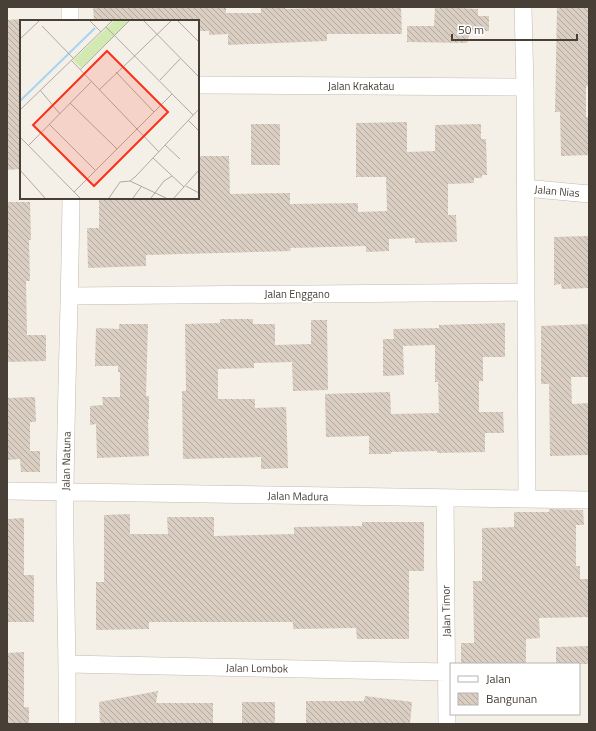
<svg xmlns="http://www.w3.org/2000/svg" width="596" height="731" viewBox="0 0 596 731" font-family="'Titillium Web',sans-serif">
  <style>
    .building { fill: url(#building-back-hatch) }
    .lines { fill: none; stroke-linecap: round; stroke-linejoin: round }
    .minor-casing { stroke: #c3baae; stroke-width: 18 }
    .minor { stroke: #fff; stroke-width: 17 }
    .labels { text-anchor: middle; stroke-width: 4; stroke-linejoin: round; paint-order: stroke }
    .street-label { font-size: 11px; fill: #484037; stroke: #fff }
    .inset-river { fill: none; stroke: #a4d6f1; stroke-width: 2 }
    .inset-road { fill: none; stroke: #afaaa1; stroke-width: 1 }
    .view { fill: #fc2f18; fill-opacity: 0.15; stroke: #fc2f18; stroke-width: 2 }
    .inset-edge { fill: none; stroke: #484037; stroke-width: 2 }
  </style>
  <defs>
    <pattern id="building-back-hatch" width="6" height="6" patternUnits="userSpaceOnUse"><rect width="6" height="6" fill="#d9cec1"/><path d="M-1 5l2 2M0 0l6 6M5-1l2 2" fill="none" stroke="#b2a99e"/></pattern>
  </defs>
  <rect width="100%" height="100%" fill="#f4f0e8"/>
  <path class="building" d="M93 7H226V13H261V7H285V9L321 8V7H401L402 34H327V41L228 45V34L209 35V31H198V21H94Z
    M435 7H459L458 8 478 9V16H489V31H470L467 43 407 42V26H434Z
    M557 7H589V86H586V117H589V155L561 156 560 112H555Z
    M21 19V169L7 170V20Z
    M407 122V152L435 151V125L481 124V139H486L487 175H482V178H474V183L448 184V215H456L457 242 415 243V238L389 239V251L366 252V246L290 248 291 251 146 255V266L88 268 87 228H99V198H198V156H229L230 194 290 193V204L358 203V212L387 211 386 177H356V123Z
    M251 124H280V165H251Z
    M7 202H30L31 240H29L30 281H26L27 335H46V361L7 362Z
    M589 236V288L562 289 561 284 554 285V237Z
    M220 319H253V324H275V345L311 344V320H327L328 390 293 391 292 362 254 363V368L218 369V399H255V408L286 407 288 468 261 469V457L183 459 182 391H186L185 324 220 323Z
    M505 323V357H483V381H479V412H503L504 433H485V452L437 453V451L391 452V454H369V436L326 437 325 394 390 392 391 414 439 413 438 382H435V345L403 346 404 375 383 376V339H394L393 329 439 328V325Z
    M119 324H148L146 396H149V419H148L149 456 97 458 96 424 90 425V406L103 405 102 397H120V372H118V366H95L96 328 119 329Z
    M589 324V377H571L572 404 589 403V455L550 456 549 384H541V326Z
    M35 397 36 422H30V451H40V472H21L20 459 7 460V398Z
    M549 509 583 510 584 525H576V566H580V579H589V617L539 618 540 638 526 639V664H461V643H474L473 581H482V528L514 527V512H549Z
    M130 514V534H168L167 517H214V536L294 534V527L362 526V522H424V571H409V639H357L356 628 293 629V622H149V629L96 630V582H104V515Z
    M24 518V575H34V622H7V519Z
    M589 646V664H556V647Z
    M24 652V707H29V724H7V653Z
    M158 691 156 703H213V724H100L99 702Z
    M365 696 412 702 410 724H306V701H364Z
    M242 702H275V724H242Z"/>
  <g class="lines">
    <g class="minor-casing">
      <path id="minor" d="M70 7V21
        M523 7 525 87 527 499
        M198 85 525 87
        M525 188 589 194
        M70 296 525 292
        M7 491 589 500
        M445 498 447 724
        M68 664 447 672
        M67 724C68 646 64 569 65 491 66 393 70 296 71 198"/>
    </g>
    <use href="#minor" class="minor"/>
  </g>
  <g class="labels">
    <g class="street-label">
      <text x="361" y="90">Jalan Krakatau</text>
      <text transform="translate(557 191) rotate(5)" y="4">Jalan Nias</text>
      <text x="297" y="298">Jalan Enggano</text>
      <text transform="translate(66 461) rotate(-89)" y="4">Jalan Natuna</text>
      <text transform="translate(298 496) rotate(1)" y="4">Jalan Madura</text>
      <text transform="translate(446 611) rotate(-91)" y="4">Jalan Timor</text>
      <text transform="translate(257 668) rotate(1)" y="4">Jalan Lombok</text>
    </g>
  </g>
  <g transform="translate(20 20)">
    <rect width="179" height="179" fill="#f4f0e8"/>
    <path d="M94 1H109L61 48 53 40Z" fill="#d2e9b1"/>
    <path class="inset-river" d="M0 81 75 8"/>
    <path class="inset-road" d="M70 1 81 12M124 1 179 57M158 1 179 22M22 6 53 38M86 7 173 95M0 19 19 1M51 40 139 132M60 50 109 1M96 52 134 92M140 60 160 39M20 70 40 94M79 70 151 1M50 83 97 129M0 90 92 1M168 100 179 111M29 104 75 150M0 117 60 178M9 125 71 62M145 125 160 139M133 138 164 167M0 150 25 178M110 161 146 178M166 166 179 173M54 172 152 74M89 178 100 162 110 161 116 156 179 89M113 178 121 167M131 178 144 161 152 156M154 178 179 150"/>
    <path class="view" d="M87 31 148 92 74 166 13 105Z"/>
    <rect width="179" height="179" class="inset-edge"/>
  </g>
  <rect width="596" height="731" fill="none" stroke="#484037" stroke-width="16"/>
  <rect x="450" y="663" width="130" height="52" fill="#ffffff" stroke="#b6b3af"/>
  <rect x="458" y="676" width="20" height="6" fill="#ffffff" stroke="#b6b3af"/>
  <text x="486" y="683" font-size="12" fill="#484037">Jalan</text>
  <rect x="458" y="693" width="20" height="12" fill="url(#building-back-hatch)" stroke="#b6b3af"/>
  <text x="486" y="703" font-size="12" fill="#484037">Bangunan</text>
  <path d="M452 34v6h125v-6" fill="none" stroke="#484037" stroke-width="2"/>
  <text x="458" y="34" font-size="12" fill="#484037" stroke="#ffffff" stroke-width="3" paint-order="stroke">50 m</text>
</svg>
